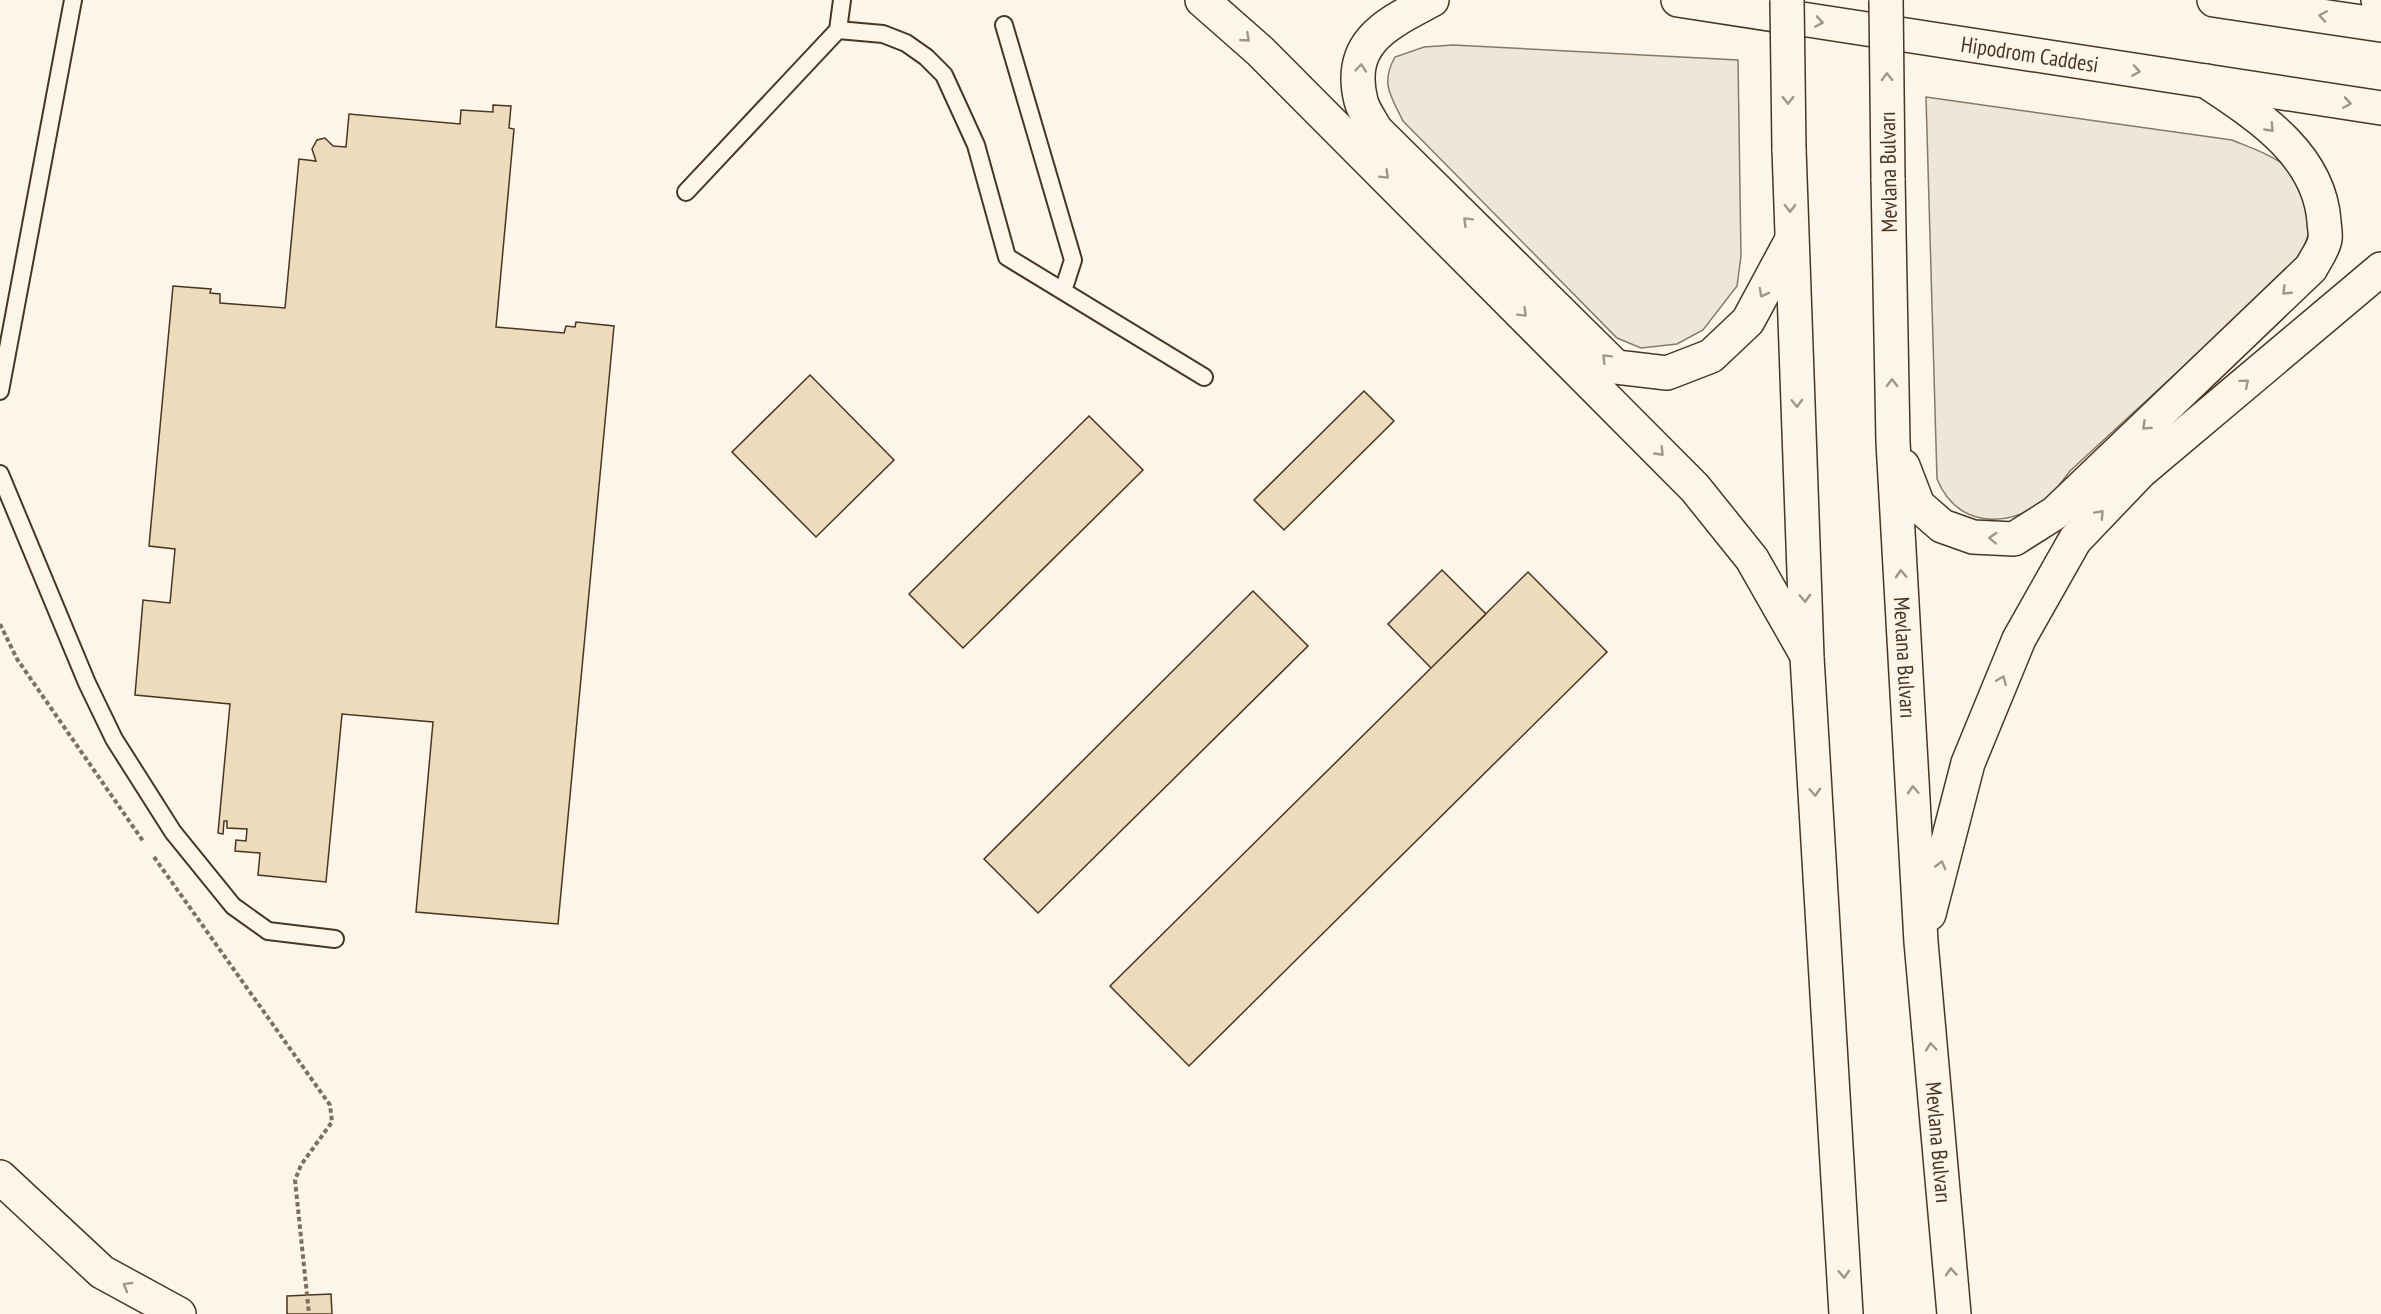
<svg xmlns="http://www.w3.org/2000/svg" width="2381" height="1314" viewBox="0 0 2381 1314" font-family="'PT Sans Narrow',sans-serif">
  <style>
    .green { fill: #ede6d9; stroke: #887966; stroke-width: 1.5 }
    .building { fill: #ecdcbc; stroke: #4a3520; stroke-width: 1.5 }
    .lines { fill: none; stroke-linecap: round; stroke-linejoin: round }
    .service-casing { stroke: #4a3520; stroke-width: 20 }
    .primary-casing { stroke: #4a3520; stroke-width: 36 }
    .trunk-casing { stroke: #4a3520; stroke-width: 36 }
    .path { stroke: #7f6f5c; stroke-width: 4; stroke-dasharray: 4.5 3; stroke-linecap: butt }
    .service { stroke: #fbf6e9; stroke-width: 16 }
    .primary { stroke: #fbf6e9; stroke-width: 33 }
    .trunk { stroke: #fbf6e9; stroke-width: 33 }
    .trunk-bridge-casing { stroke: #4a3520; stroke-width: 36; stroke-linecap: butt }
    .trunk-bridge { stroke: #fbf6e9; stroke-width: 33 }
    .oneway { stroke: #a29684 }
    .labels { text-anchor: middle; stroke-width: 4.5; stroke-linejoin: round; paint-order: stroke }
    .street-label { font-size: 22px; fill: #4a3520; stroke: #fbf6e9 }
  </style>
  <rect width="100%" height="100%" fill="#fbf6e9"/>
  <path class="green" d="M1453 45 1738 60 1741 256 1737 286 1703 330 1677 344 1641 348 1617 338 1403 121C1391 96 1380 84 1395 57L1424 47Z
    M1926 97 2232 140C2249 147 2265 152 2280 162 2296 174 2312 209 2309 229 2307 246 2297 258 2288 270L2070 471C2062 481 2053 495 2042 502 2003 530 1956 525 1937 479Z"/>
  <path class="building" d="M493 105 511 106 509 128 514 129 496 327 564 333 566 326 575 327 576 322 614 326 558 924 416 912 433 722 342 714 326 882 258 875 260 853 235 851 236 840 246 841 247 829 227 828V821H224L223 834 218 833 230 704 135 695 143 600 170 603 175 549 149 546 173 286 211 289 210 293 220 294V303L285 308 299 159 316 161 312 149 317 140 325 138 333 146 346 147 349 114 460 124 461 110 493 112Z
    M810 375 894 460 816 537 732 452Z
    M1364 391 1394 421 1284 530 1254 500Z
    M1089 416 1143 470 963 648 909 594Z
    M1442 570 1486 614 1431 668 1388 624Z
    M1528 572 1607 652 1189 1066 1110 986Z
    M1253 591 1308 646 1038 913 984 859Z
    M331 1294 332 1314H287V1296Z"/>
  <g class="lines">
    <g class="service-casing">
      <path id="service" d="M1004 25 1073 260 1063 291
        M838 30 842 0
        M686 192 838 30 883 34 906 43 926 57 944 75 976 145 1007 257 1204 377
        M0 391 73 0
        M0 474 87 683 114 739 173 832 233 906 268 931 335 939"/>
    </g>
    <g class="primary-casing">
      <g id="primary">
        <path id="s1" d="M1678 0 2381 108"/>
        <path d="M2214 0 2381 25"/>
        <path d="M0 1177 102 1272 179 1314"/>
      </g>
    </g>
    <g class="trunk-casing">
      <g id="trunk">
        <path d="M1202 0 1260 51 1695 488 1752 559 1805 652"/>
        <path d="M1432 0C1389 23 1346 41 1361 101 1363 110 1371 121 1376 130L1616 367 1667 373 1711 356 1748 321 1790 243"/>
        <path d="M2378 0 2381 1"/>
        <path d="M1789 149 1807 657 1846 1314"/>
        <path id="s2" d="M1888 178 1893 442 1921 942 1954 1314"/>
        <path d="M1903 466 1918 505 1942 526 1973 537 2014 539 2055 513 2311 268C2315 260 2324 248 2325 239 2326 233 2324 226 2324 221 2319 154 2257 115 2206 81"/>
        <path d="M1929 914 1968 763 2019 639 2075 540 2140 472 2381 269"/>
      </g>
    </g>
    <path class="path" d="M0 624 17 659 143 841
      M154 857 330 1105 332 1122 301 1165 295 1180 309 1314"/>
    <use href="#service" class="service"/>
    <use href="#primary" class="primary"/>
    <use href="#trunk" class="trunk"/>
    <g class="trunk-bridge-casing">
      <path id="trunk-bridge" d="M1787 0 1789 149
        M1886 0 1888 178"/>
    </g>
    <use href="#trunk-bridge" class="trunk-bridge"/>
  </g>
  <defs><path id="oneway-chevron" d="M-2-3.5L2.5 0L-2 3.5" fill="none" stroke-width="1.6" stroke-linecap="round" stroke-linejoin="round" transform="scale(1.5)"/></defs>
  <g class="oneway">
    <use href="#oneway-chevron" transform="translate(2323 16) rotate(-171)"/>
    <use href="#oneway-chevron" transform="translate(1819 22) rotate(9)"/>
    <use href="#oneway-chevron" transform="translate(1246 38) rotate(41)"/>
    <use href="#oneway-chevron" transform="translate(1361 68) rotate(-84)"/>
    <use href="#oneway-chevron" transform="translate(2136 71) rotate(9)"/>
    <use href="#oneway-chevron" transform="translate(1887 77) rotate(-91)"/>
    <use href="#oneway-chevron" transform="translate(1788 100) rotate(89)"/>
    <use href="#oneway-chevron" transform="translate(2347 103) rotate(9)"/>
    <use href="#oneway-chevron" transform="translate(2270 128) rotate(46)"/>
    <use href="#oneway-chevron" transform="translate(1385 175) rotate(45)"/>
    <use href="#oneway-chevron" transform="translate(1790 208) rotate(89)"/>
    <use href="#oneway-chevron" transform="translate(1467 221) rotate(-135)"/>
    <use href="#oneway-chevron" transform="translate(2286 291) rotate(136)"/>
    <use href="#oneway-chevron" transform="translate(1763 293) rotate(118)"/>
    <use href="#oneway-chevron" transform="translate(1523 313) rotate(45)"/>
    <use href="#oneway-chevron" transform="translate(1606 358) rotate(-135)"/>
    <use href="#oneway-chevron" transform="translate(1892 383) rotate(-91)"/>
    <use href="#oneway-chevron" transform="translate(2245 383) rotate(-40)"/>
    <use href="#oneway-chevron" transform="translate(1797 403) rotate(88)"/>
    <use href="#oneway-chevron" transform="translate(2146 426) rotate(136)"/>
    <use href="#oneway-chevron" transform="translate(1660 452) rotate(46)"/>
    <use href="#oneway-chevron" transform="translate(2100 514) rotate(-47)"/>
    <use href="#oneway-chevron" transform="translate(1993 538) rotate(-177)"/>
    <use href="#oneway-chevron" transform="translate(1901 574) rotate(-93)"/>
    <use href="#oneway-chevron" transform="translate(1805 598) rotate(88)"/>
    <use href="#oneway-chevron" transform="translate(2002 680) rotate(-68)"/>
    <use href="#oneway-chevron" transform="translate(1913 790) rotate(-93)"/>
    <use href="#oneway-chevron" transform="translate(1815 792) rotate(87)"/>
    <use href="#oneway-chevron" transform="translate(1941 865) rotate(-75)"/>
    <use href="#oneway-chevron" transform="translate(1931 1047) rotate(-95)"/>
    <use href="#oneway-chevron" transform="translate(1951 1272) rotate(-94)"/>
    <use href="#oneway-chevron" transform="translate(1844 1274) rotate(87)"/>
    <use href="#oneway-chevron" transform="translate(127 1286) rotate(-151)"/>
  </g>
  <g class="labels">
    <g class="street-label">
      <text dy="8" stroke="none"><textPath href="#s1" startOffset="356">Hipodrom Caddesi</textPath></text>
      <text transform="translate(1888 172) rotate(-91)" y="8">Mevlana Bulvarı</text>
      <text dy="8" stroke="none"><textPath href="#s2" startOffset="480">Mevlana Bulvarı</textPath></text>
      <text dy="8" stroke="none"><textPath href="#s2" startOffset="966">Mevlana Bulvarı</textPath></text>
    </g>
  </g>
</svg>
